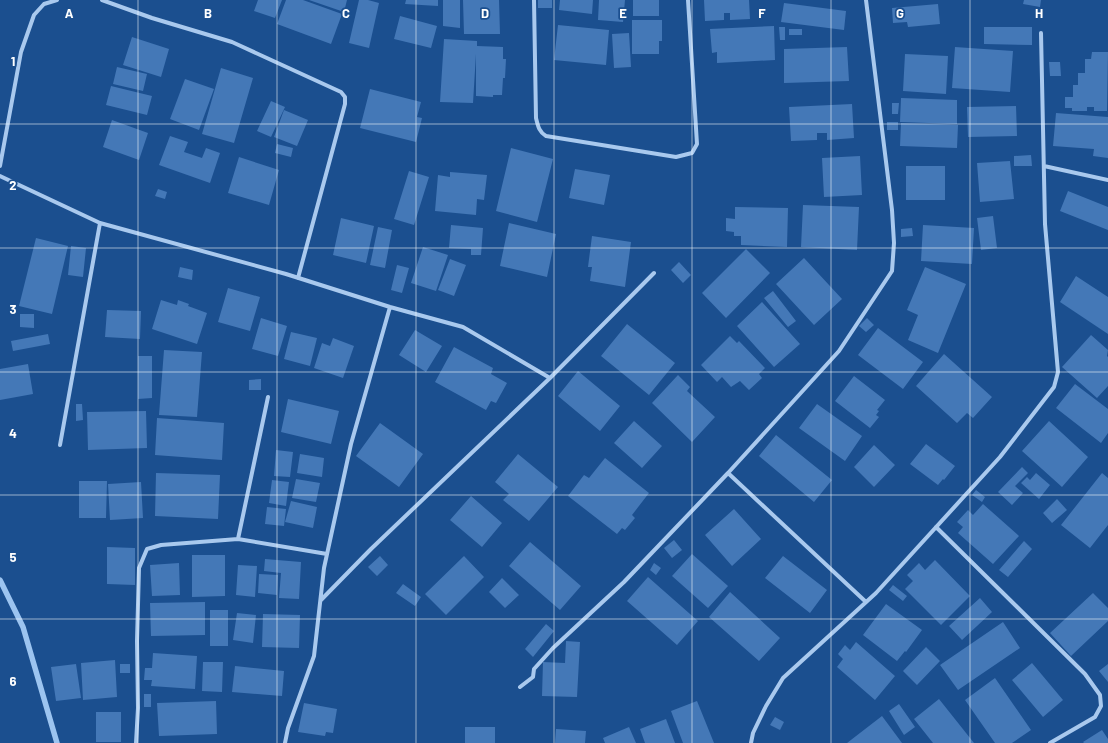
<svg xmlns="http://www.w3.org/2000/svg" width="1108" height="743" viewBox="0 0 1108 743" font-family="Barlow,sans-serif">
  <style>
    .lines { fill: none; stroke-linecap: round; stroke-linejoin: round }
    .stream { stroke: #9cc4f0; stroke-width: 5.5 }
    .building { fill: #4478b7 }
    .minor { stroke: #a9c9ee; stroke-width: 4 }
    .grid { fill: none; stroke: #fff; stroke-width: 1; stroke-opacity: 0.55 }
    .grid-label { font-size: 13px; text-anchor: middle; font-weight: bold; fill: #fff; stroke: #1b4f8f; stroke-width: 3.5; stroke-linejoin: round; paint-order: stroke }
  </style>
  <rect width="100%" height="100%" fill="#1b4f8f"/>
  <g class="lines">
    <path class="stream" d="M0 580 23 627 57 743"/>
  </g>
  <path class="building" d="M258 0H282L275 18 254 11Z
    M286 0H303L342 14 331 44 277 24Z
    M309 0H347L344 12Z
    M359 0H368L379 3 369 48 349 43Z
    M406 0H438V6L405 4Z
    M443 0H460V28L443 26Z
    M463 0H499L500 34H464Z
    M538 0H552V8H538Z
    M560 0H593L592 14 559 10Z
    M599 0H625L623 22 598 20Z
    M633 0H659V16H633Z
    M704 0H749L750 19 730 20V13H724V20L705 21Z
    M1024 0H1041L1040 7 1023 4Z
    M784 3 846 11 844 30 781 22Z
    M938 4 940 24 908 27 907 22 893 23 892 8Z
    M400 16 437 26 431 48 394 39Z
    M632 20H662V41H659V54H632Z
    M558 25 609 30 606 65 554 60Z
    M774 26 775 60 717 63V52L712 53 710 29Z
    M779 27H785V40H780Z
    M984 27H1032V45L984 44Z
    M789 29H802V35H789Z
    M629 33 631 67 614 68 612 34Z
    M132 37 169 49 161 77 123 65Z
    M444 39 477 41V46L503 47V59H506L505 78H503L502 95H493V97L476 96V54L473 103 440 102Z
    M847 47 849 81 784 83V49Z
    M955 47 1013 51 1010 92 952 88Z
    M1092 52H1108L1107 111H1094V107H1087V111H1072V108H1065V97H1073V85H1078V73H1085V59H1091Z
    M905 54 948 56 946 94 903 91Z
    M1049 62H1060L1061 76H1050Z
    M117 67 147 74 143 91 113 84Z
    M221 68 253 78 234 143 202 134Z
    M185 79 214 89 199 130 170 119Z
    M111 86 152 96 147 115 106 105Z
    M370 89 421 102 417 117 422 118 416 142 360 128Z
    M901 98 957 100V124L900 122Z
    M271 101 285 107 271 137 257 131Z
    M892 103H899L898 114H892Z
    M852 104 854 138 827 140V133H817V140L791 141 789 107Z
    M1016 106 1017 136 968 137 967 107Z
    M284 110 308 120 297 146 274 137Z
    M1056 113 1108 117V158L1093 156 1094 149 1053 146Z
    M112 120 148 133 139 160 103 147Z
    M887 122H898V130H887Z
    M901 123 958 125 957 148 900 146Z
    M170 136 188 142 184 152 202 158 206 148 220 153 210 183 159 165Z
    M277 144 293 148 291 157 275 153Z
    M511 148 553 159 537 222 496 211Z
    M1031 155 1032 166H1014V156Z
    M860 156 862 195 824 197 822 158Z
    M239 157 279 170 269 205 228 193Z
    M1010 161 1014 199 980 202 977 163Z
    M906 166H945V200H906Z
    M575 169 610 175 604 205 569 198Z
    M409 171 429 177 414 225 394 219Z
    M450 172 487 175 484 200 477 199 476 215 435 211 438 175 450 177Z
    M158 189 167 192 165 199 155 196Z
    M1068 191 1108 207V230L1060 211Z
    M803 205 859 207 857 250 801 247Z
    M735 207 788 208 787 247 741 245V236H734V232L726 231V218L735 219Z
    M993 216 997 248 981 250 977 218Z
    M341 218 374 226 366 263 333 255Z
    M509 223 556 234 547 277 500 266Z
    M451 225 483 228 481 255H471V249L449 248Z
    M923 225 974 228 972 264 921 261Z
    M378 227 392 230 385 268 370 265Z
    M912 228 913 236 901 237V229Z
    M592 236 631 242 625 287 590 281 592 267H588Z
    M36 238 68 246 52 314 19 306Z
    M71 246 86 248 83 277 68 275Z
    M423 247 448 255 436 291 411 283Z
    M746 249 770 273 726 318 702 293Z
    M804 258 842 299 814 325 776 284Z
    M450 259 466 265 454 296 438 290Z
    M679 262 691 275 683 283 671 270Z
    M397 265 409 268 402 293 391 290Z
    M180 267 193 270 192 280 178 277Z
    M925 267 966 284 938 353 908 340 918 315 907 310Z
    M1076 276 1108 297V334L1060 302Z
    M228 288 260 297 250 331 218 322Z
    M773 291 796 321 788 327 764 298Z
    M161 300 177 305 178 300 189 304 188 306 207 313 197 344 152 329Z
    M762 302 800 344 774 367 737 326Z
    M107 310 141 311 140 339 105 337Z
    M20 314H34V328L20 327Z
    M261 318 287 326 278 356 252 349Z
    M867 318 874 325 866 332 859 326Z
    M627 324 675 363 649 395 601 356Z
    M878 328 923 362 903 389 858 355Z
    M415 330 442 346 426 372 399 355Z
    M291 332 317 338 310 366 284 359Z
    M48 334 50 344 13 351 11 341Z
    M1091 335 1108 350 1107 356 1108 357V386L1097 398 1062 367Z
    M730 336 737 343 739 341 765 368 759 374 762 378 749 390 740 381 731 387 722 377 717 382 701 365Z
    M333 338 354 346 343 378 314 368 322 343 330 346Z
    M454 347 493 368 491 374 507 383 496 403 491 401 486 410 435 382Z
    M164 350 202 352 197 417 159 415Z
    M944 354 992 397 973 418 967 413 957 423 916 386Z
    M138 356H152V398L138 399Z
    M28 364 33 394 0 400V369Z
    M578 371 620 406 600 431 558 396Z
    M678 375 690 387 687 391 715 417 692 442 652 403Z
    M854 376 885 400 877 410 879 411 876 415 879 417 870 428 835 401Z
    M261 379V390H249V380Z
    M1075 384 1108 409V433L1101 443 1056 408Z
    M288 399 339 411 331 444 281 432Z
    M76 404H82L83 420 76 421Z
    M817 404 862 436 845 461 799 428Z
    M146 411 147 448 88 450 87 412Z
    M157 418 224 423 222 460 155 455Z
    M634 421 662 446 642 468 614 443Z
    M1049 421 1088 457 1062 487 1022 451Z
    M380 423 423 454 399 487 356 456Z
    M776 435 832 480 814 502 759 456Z
    M926 444 955 466 944 480 943 479 938 485 910 464Z
    M874 445 895 465 874 487 854 467Z
    M276 450 293 452 290 477 274 476Z
    M300 454 324 458 322 477 297 473Z
    M518 454 558 487 529 521 503 500 509 494 495 482Z
    M605 458 649 493 632 515 635 518 625 530 622 528 617 534 568 496 584 475 589 478Z
    M1022 467 1028 473 1015 486 1023 493 1012 505 998 492Z
    M156 473 220 475 218 519 155 516Z
    M1036 473 1050 485 1039 499 1021 483 1027 477 1030 480Z
    M1102 473 1108 478V525L1090 548 1061 525Z
    M296 479 320 483 316 502 292 498Z
    M272 480 289 482 286 506 269 503Z
    M79 481H107L106 518H79Z
    M141 482 143 518 110 520 108 484Z
    M976 490 985 497 982 502 972 495Z
    M471 496 502 523 482 547 450 520Z
    M1057 499 1067 510 1052 523 1043 513Z
    M291 501 317 507 313 528 285 522Z
    M983 504 1019 536 993 564 958 533 963 527 957 522 968 510 973 515Z
    M267 507 286 509 284 526 265 524Z
    M734 509 761 539 732 566 705 535Z
    M674 540 682 550 672 558 664 548Z
    M1024 541 1032 549 1008 577 999 570Z
    M530 542 581 586 560 610 509 566Z
    M107 547 135 548V585L107 584Z
    M692 554 728 586 708 608 672 576Z
    M192 555H225V596L192 597Z
    M380 556 388 565 377 576 368 567Z
    M464 556 484 577 446 615 425 594Z
    M783 556 827 590 810 613 765 578Z
    M265 559 301 562 299 599 279 598 281 573 264 571Z
    M935 560 970 596 941 625 905 589 913 581 907 575 919 563 925 570Z
    M179 563 180 595 152 596 150 565Z
    M654 563 661 568 656 575 650 570Z
    M238 565 257 566 255 597 236 595Z
    M259 574 278 575 277 595 258 593Z
    M648 577 698 621 677 645 627 601Z
    M502 578 519 595 505 608 489 592Z
    M403 584 421 597 415 606 396 593Z
    M893 585 907 596 903 601 889 590Z
    M730 592 780 638 759 661 709 617Z
    M1093 593 1108 608V621L1071 656 1050 633Z
    M980 598 992 612 962 640 949 626Z
    M205 602V635L151 636 150 603Z
    M886 604 922 630 906 652 905 651 897 661 863 635Z
    M210 610H228V646H210Z
    M237 613 256 615 253 643 233 640Z
    M263 614 300 615 299 648 262 647Z
    M1003 622 1020 648 958 690 940 665Z
    M546 624 554 631 533 657 525 649Z
    M566 641 580 642 577 697 542 696 543 662 565 663Z
    M856 642 895 676 875 700 837 667 843 659 838 654 845 645 850 650Z
    M926 647 940 661 917 685 903 671Z
    M153 653 197 656 195 689 151 686 152 680H144L145 668H152Z
    M115 660 117 697 83 700 81 663Z
    M203 662H223L222 692 202 691Z
    M1032 663 1063 700 1043 717 1012 680Z
    M76 664 81 698 56 701 51 667Z
    M120 664H130V673H120Z
    M1108 664V682L1099 671Z
    M235 666 284 671 282 696 232 692Z
    M995 678 1031 730 1012 743H995L965 700Z
    M144 694H151V707H144Z
    M939 699 974 743H933L914 719Z
    M216 701 217 734 159 736 157 703Z
    M697 701 714 743H683L671 711Z
    M304 703 337 709 333 733 326 732 325 736 298 732Z
    M899 704 915 727 904 735 889 711Z
    M96 712H121V742H96Z
    M882 716 902 743H847Z
    M775 717 784 722 780 730 770 725Z
    M666 719 675 743H645L640 729Z
    M465 727H495V743H465Z
    M629 727 636 743H605L603 738Z
    M556 729 586 731 585 743H555Z
    M1102 730 1108 739V743H1084L1083 742Z"/>
  <g class="lines">
    <path class="minor" d="M102 0 152 18 232 42 341 92 345 97V104L298 278
      M534 0 536 118C538 126 539 132 546 136L676 157 692 153 697 144 688 0
      M0 166 21 52 34 15 44 4 57 0
      M1044 166 1108 180
      M0 176 100 223 286 274 390 307 463 327 550 378
      M60 445 100 223
      M728 473 866 602
      M936 527 1085 674 1100 695 1101 706 1095 717 1050 743
      M238 539 268 397
      M321 600 371 549 550 378 654 273
      M520 687 533 677 534 669 553 648 624 582 728 473 839 351 892 271 894 243 892 210 866 0
      M136 743 138 708 137 641 139 568 147 549 161 545 238 539 327 554
      M285 743 288 728 314 656 324 568 351 444 390 307
      M751 743 753 733 766 706 783 678 876 593 1000 457 1054 387 1058 372 1045 224 1041 33"/>
  </g>
  <path class="grid" d="M138 0V743M277 0V743M416 0V743M554 0V743M692 0V743M831 0V743M970 0V743M0 124H1108M0 248H1108M0 372H1108M0 495H1108M0 619H1108"/>
  <g class="grid-label">
    <text x="69" y="18">A</text>
    <text x="208" y="18">B</text>
    <text x="346" y="18">C</text>
    <text x="485" y="18">D</text>
    <text x="623" y="18">E</text>
    <text x="762" y="18">F</text>
    <text x="900" y="18">G</text>
    <text x="1039" y="18">H</text>
    <text x="13" y="66">1</text>
    <text x="13" y="190">2</text>
    <text x="13" y="314">3</text>
    <text x="13" y="438">4</text>
    <text x="13" y="562">5</text>
    <text x="13" y="686">6</text>
  </g>
</svg>
